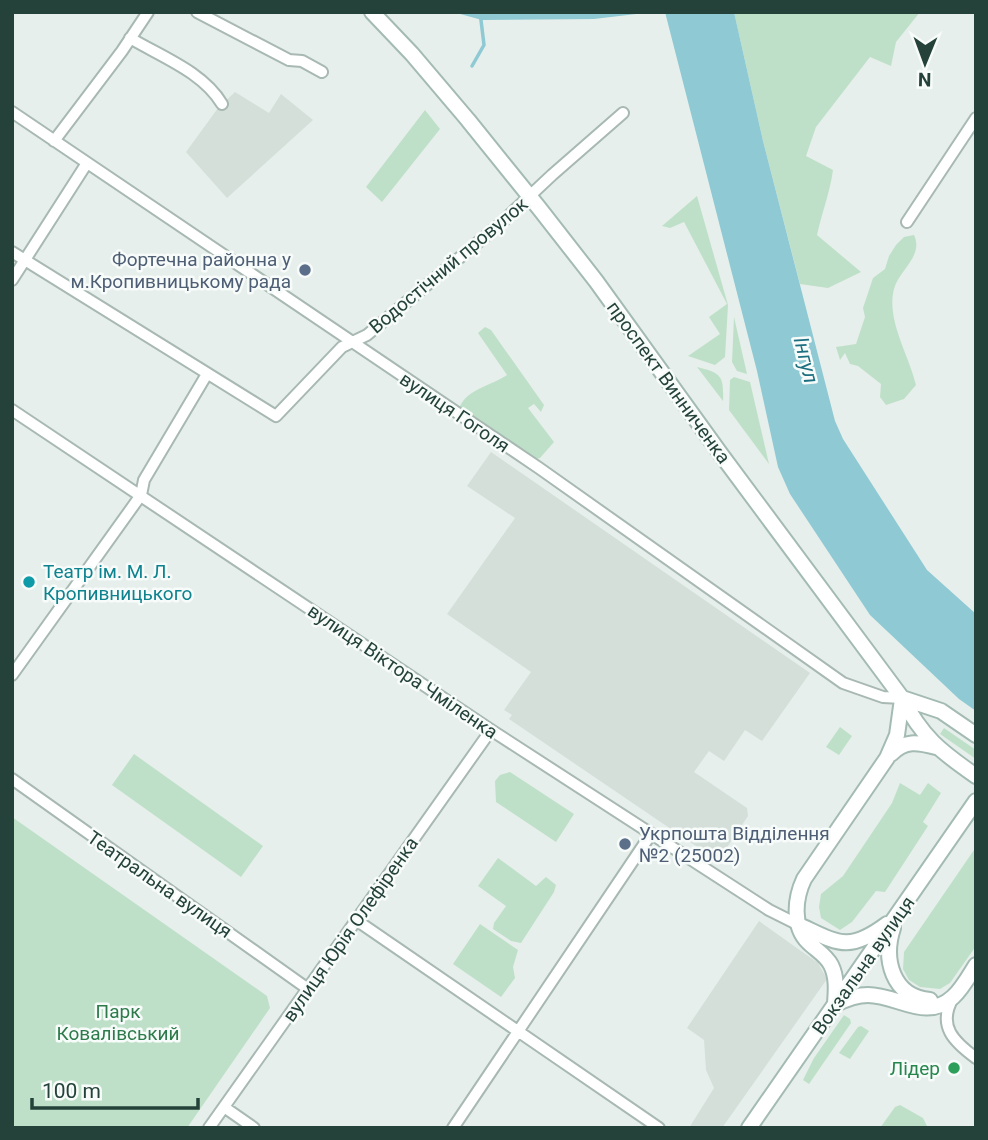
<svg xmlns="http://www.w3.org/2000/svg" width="988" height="1140" viewBox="0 0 988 1140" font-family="Roboto,sans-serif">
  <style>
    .built { fill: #d4dfda }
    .green { fill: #bfe0c8 }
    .water { fill: #8ec9d4 }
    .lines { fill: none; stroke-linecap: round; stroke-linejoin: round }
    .stream { stroke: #8ec9d4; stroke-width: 3.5 }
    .minor-casing { stroke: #a8b8b2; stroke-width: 14 }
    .secondary-casing { stroke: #a4bbb3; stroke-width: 18 }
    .minor { stroke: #fff; stroke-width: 10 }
    .secondary { stroke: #fff; stroke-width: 14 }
    .service-dot { fill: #5c6f8a; stroke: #f7fbf9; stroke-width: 2.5 }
    .culture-dot { fill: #0f9aa8; stroke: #f7fbf9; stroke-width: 2.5 }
    .leisure-dot { fill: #2e9e5b; stroke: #f7fbf9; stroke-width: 2.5 }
    .labels { text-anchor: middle; stroke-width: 5; stroke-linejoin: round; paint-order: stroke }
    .service-label { font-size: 19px; fill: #4e5e75; stroke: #f7fbf9; text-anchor: end }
    .street-label { font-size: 19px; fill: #24423a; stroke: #f7fbf9 }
    .culture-label { font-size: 19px; fill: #0d838f; stroke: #f7fbf9; text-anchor: start }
    .park-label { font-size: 19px; fill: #2d7a4b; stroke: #f7fbf9 }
    .leisure-label { font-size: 19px; fill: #27864d; stroke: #f7fbf9; text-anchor: end }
    .water-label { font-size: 21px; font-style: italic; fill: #1c6f80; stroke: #f7fbf9 }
  </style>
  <rect width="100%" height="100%" fill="#e6efeb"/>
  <path class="built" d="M235 92 269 113 281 94 313 120 227 198 186 152 218 108Z
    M491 452 810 673 762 741 745 730 724 761 709 751 694 772 747 808 748 816 718 861 509 719 512 715 504 710 531 672 447 614 515 518 467 486Z
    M759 921 818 963 827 979 722 1128H689L714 1088 706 1070 704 1040 687 1028Z"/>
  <path class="green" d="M734 12H920L896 42 891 66 870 57 816 127 806 156 833 170C830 192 822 212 817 235L861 272 828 288 800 284 763 141Z
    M425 110 440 129 382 202 366 187Z
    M697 196 728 305 725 357 715 365 688 356 720 334 709 317 727 304 684 222 670 228 662 226Z
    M914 235C924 256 899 270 894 289 886 320 909 355 916 385L904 399 886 405 880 397 881 384 858 366 850 364 845 353 840 360 836 347 856 344 865 317 863 308 873 278 885 269 889 256 896 245 904 237Z
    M734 317 747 374 737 371 732 362Z
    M485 327 491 330 544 405 541 412 534 404 528 408 554 442 540 458 536 459 459 410C463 390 493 385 507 375L478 333Z
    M697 367C721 373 724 375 723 401Z
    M734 377 750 382 769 464 729 410 730 380Z
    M840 727 852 736 839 755 826 747Z
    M944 728 976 750V759L940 734Z
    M134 754 263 846 241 877 112 785Z
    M510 772 574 814 556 842 496 802 495 781 500 775Z
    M900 783 920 795 928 783 941 793 923 822 928 826 885 892 876 891 852 922 840 930 821 918 819 907 821 894 843 876 892 803Z
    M12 817 267 996 270 1008 187 1128H12Z
    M976 847V946L950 983 940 989 920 987 909 980 903 969 904 952Z
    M498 858 536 886 546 877 556 885 554 892 521 943 511 941 493 929 494 923 506 906 478 886Z
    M480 924 518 950 513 967 515 978 501 997 453 964Z
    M844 1015 850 1019 851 1023 809 1084 803 1080 814 1058Z
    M861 1026 869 1031 850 1059 839 1053 858 1027Z
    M900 1105 923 1118 928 1128H880L895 1107Z"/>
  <path class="water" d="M453 12H653L594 19 482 20Z
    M665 12H734L763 141 835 421 843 439 927 570 976 614V711L959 699 870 615 790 494 778 467 757 371Z"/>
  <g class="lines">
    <path class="stream" d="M472 66 484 45 480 12"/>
    <g class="minor-casing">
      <path id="minor" d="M197 12 289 60 302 61 322 72
        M130 38C162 57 203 72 222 104
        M12 112 539 468 843 683 883 697 902 698
        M54 141 122 51 148 12
        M907 222 976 118
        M12 252 276 416 342 347 367 335 500 224 552 175 623 113
        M12 280 87 163
        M12 410 491 730 769 910 799 925
        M12 675 141 495 144 480 207 374
        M12 779 308 989
        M356 920 659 1128
        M953 998C937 1026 954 1042 976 1058
        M224 1107 254 1128
        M209 1128 491 730
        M453 1128 651 834"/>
    </g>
    <g class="secondary-casing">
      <path id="secondary" d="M372 12 412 54 468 120 539 208 596 281 720 453 902 698C922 737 940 751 976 776
        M902 698 941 711 976 735
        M891 754C905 740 917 742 936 747
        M799 925C838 943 848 953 887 924
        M893 928C883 959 892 997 930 1000
        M835 1003C836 990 837 977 831 965 826 955 816 950 808 942 792 926 795 898 804 879L887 758 897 735 902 699
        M836 1004C846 999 857 995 868 995 898 995 926 1022 953 997 962 989 969 976 976 965
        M749 1128 976 801"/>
    </g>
    <use href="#minor" class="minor"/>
    <use href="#secondary" class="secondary"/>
  </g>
  <g class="service-dot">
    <circle cx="305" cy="270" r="7"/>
    <circle cx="625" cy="844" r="7"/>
  </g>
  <circle class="culture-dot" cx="29" cy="582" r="7"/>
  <circle class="leisure-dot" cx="954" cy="1068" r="7"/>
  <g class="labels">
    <g class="service-label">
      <text x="291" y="266">Фортечна районна у<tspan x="291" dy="22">м.Кропивницькому рада</tspan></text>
      <text x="639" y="840" text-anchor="start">Укрпошта Відділення<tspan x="639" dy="22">№2 (25002)</tspan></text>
    </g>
    <g class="street-label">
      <text transform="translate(448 265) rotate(-40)" y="7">Водостічний провулок</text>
      <text transform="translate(669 382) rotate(54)" y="7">проспект Винниченка</text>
      <text transform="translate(455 412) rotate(34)" y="7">вулиця Гоголя</text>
      <text transform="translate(403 671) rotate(34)" y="7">вулиця Віктора Чміленка</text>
      <text transform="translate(160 884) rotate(35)" y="7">Театральна вулиця</text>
      <text transform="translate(350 929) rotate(-55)" y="7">вулиця Юрія Олефіренка</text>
      <text transform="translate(863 965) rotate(-55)" y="7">Вокзальна вулиця</text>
    </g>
    <g class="culture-label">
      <text x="43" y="578">Театр ім. М. Л.<tspan x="43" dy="22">Кропивницького</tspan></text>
    </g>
    <g class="park-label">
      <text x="118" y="1018">Парк<tspan x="118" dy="22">Ковалівський</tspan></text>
    </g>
    <g class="leisure-label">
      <text x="940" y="1075">Лідер</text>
    </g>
    <g class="water-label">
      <text transform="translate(806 360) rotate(76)" y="7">Інгул</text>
    </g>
  </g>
  <rect width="988" height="1140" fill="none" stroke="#24423a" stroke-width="28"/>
  <g transform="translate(925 63) rotate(181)" stroke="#f7fbf9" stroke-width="5" paint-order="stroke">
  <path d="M0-5L12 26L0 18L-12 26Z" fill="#24423a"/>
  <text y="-10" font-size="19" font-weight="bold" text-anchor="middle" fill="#24423a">N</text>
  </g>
  <path d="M32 1098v10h166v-10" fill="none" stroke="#24423a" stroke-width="3.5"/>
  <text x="42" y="1098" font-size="21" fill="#24423a" stroke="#f7fbf9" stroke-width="5" paint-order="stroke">100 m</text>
</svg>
